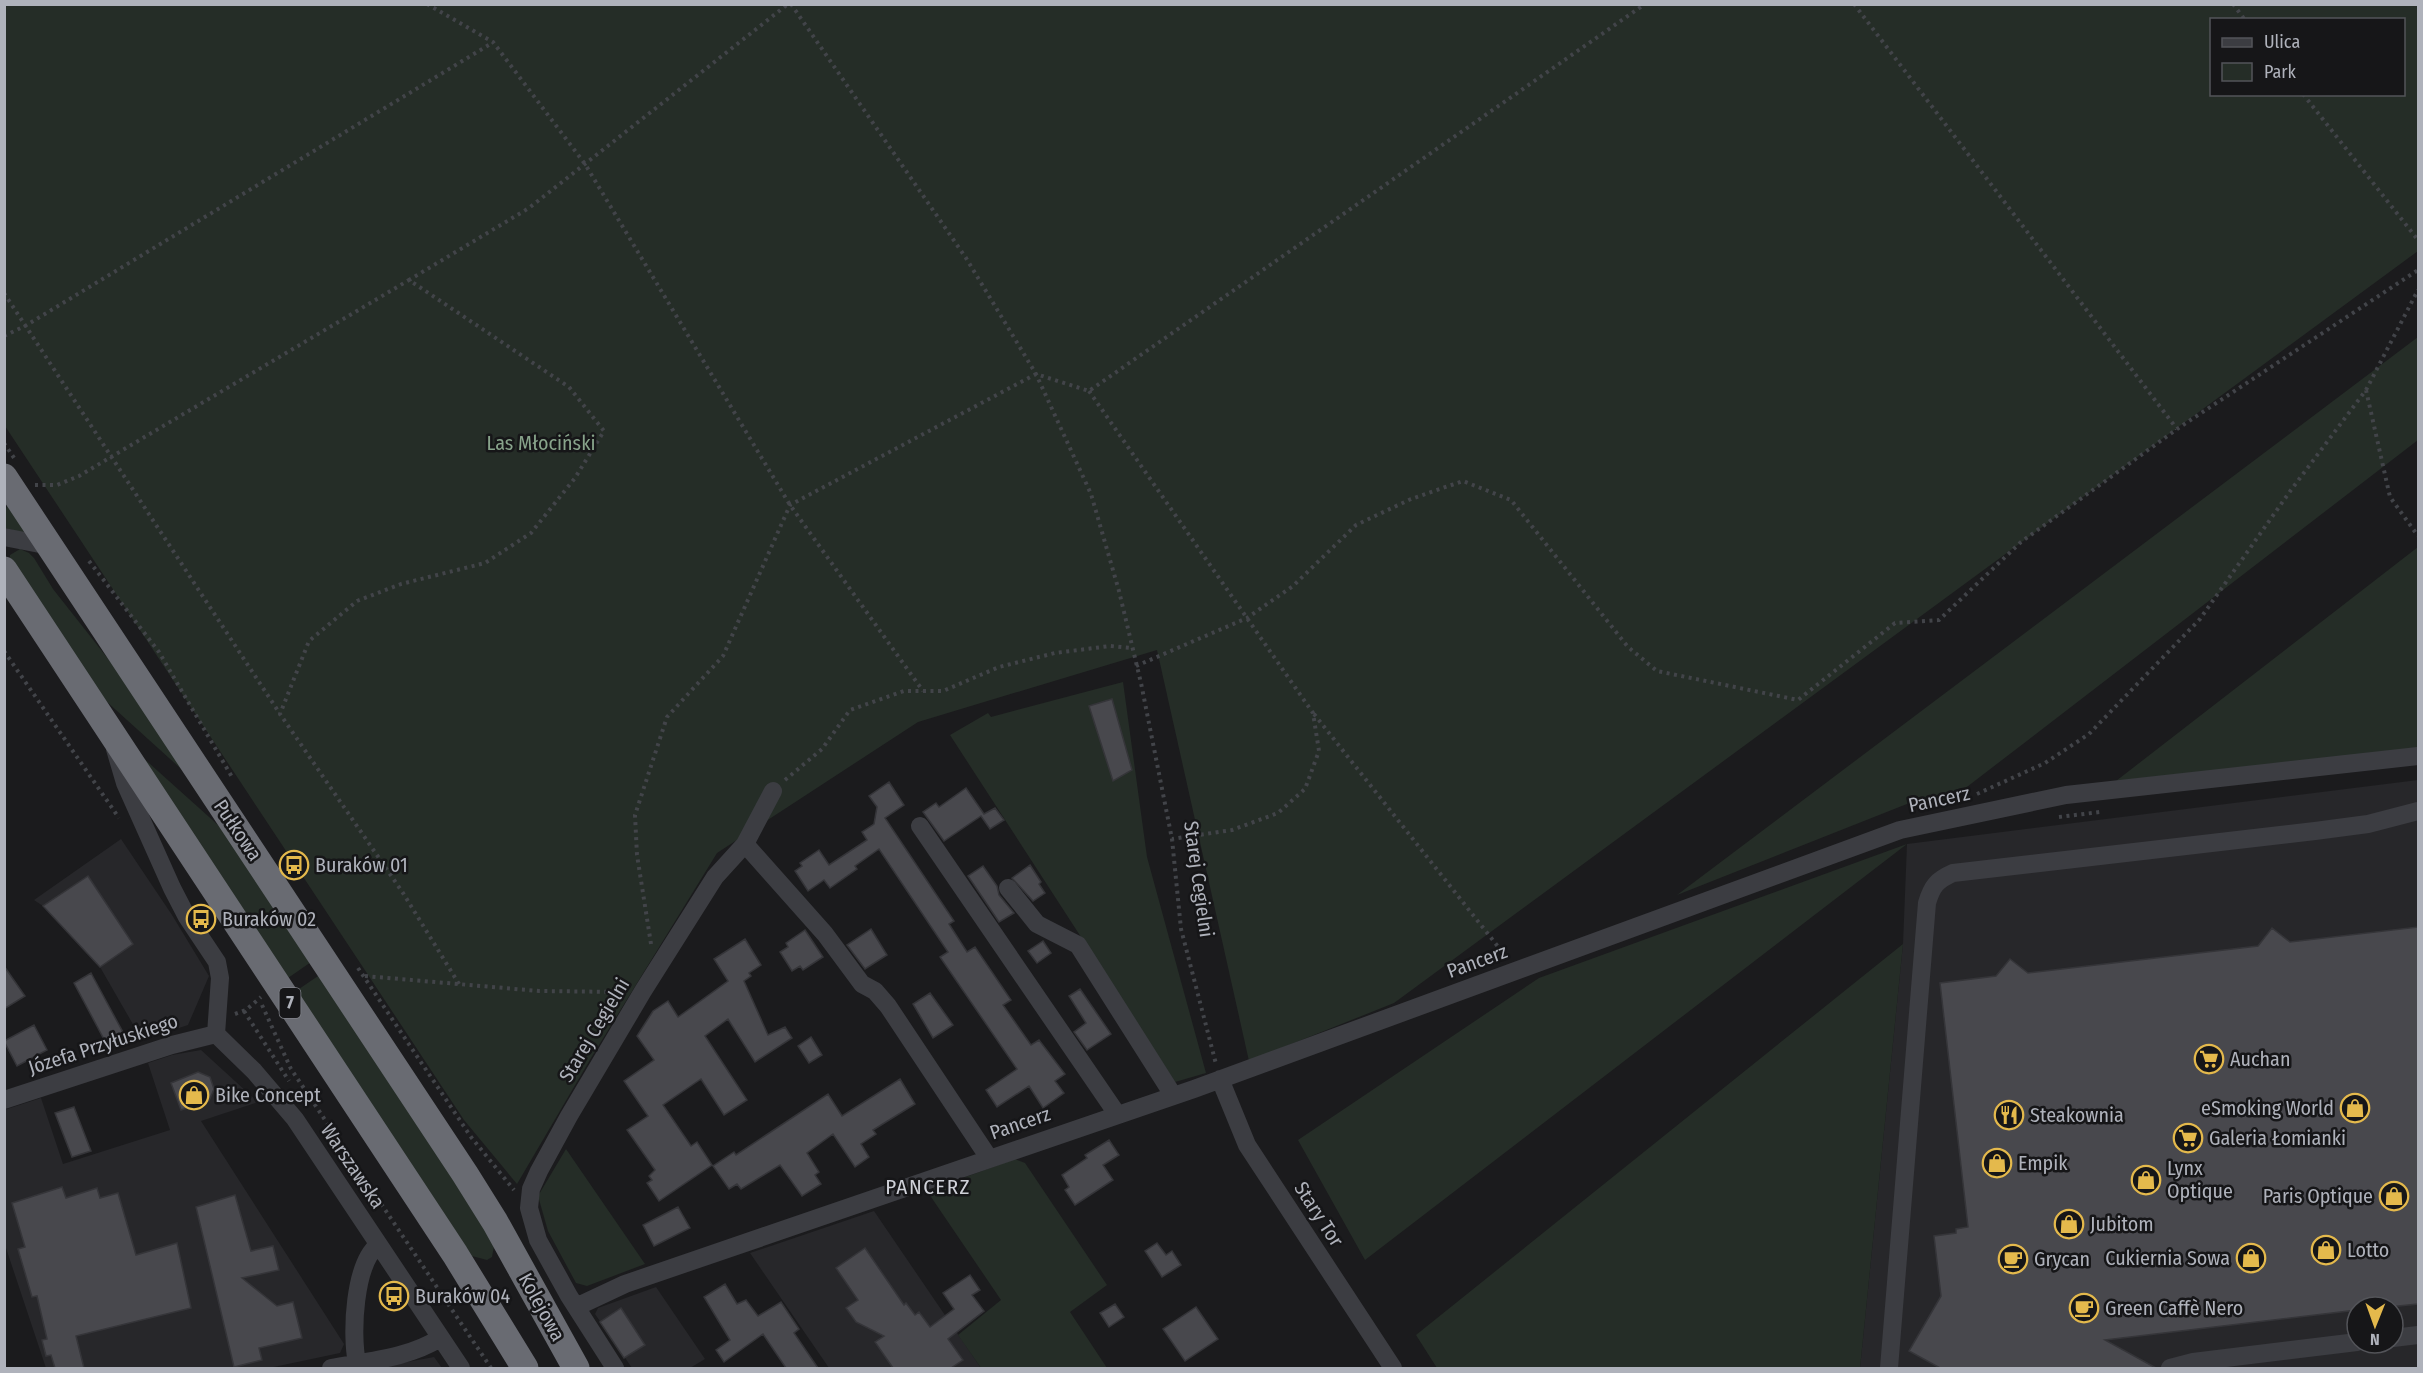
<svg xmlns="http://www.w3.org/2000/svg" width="2423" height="1373" viewBox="0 0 2423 1373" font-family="'Fira Sans Condensed',sans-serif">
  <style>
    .built { fill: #27272a; fill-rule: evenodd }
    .green { fill: #252d27; fill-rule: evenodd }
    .building { fill: #48484d; stroke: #353539; stroke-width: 1.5 }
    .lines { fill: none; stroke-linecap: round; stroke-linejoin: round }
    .path { stroke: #424449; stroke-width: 4; stroke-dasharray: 3 4.5; stroke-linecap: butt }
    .minor { stroke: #3c3d42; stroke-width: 18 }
    .highway { stroke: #696b72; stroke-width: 27 }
    .labels { text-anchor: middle; stroke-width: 5; stroke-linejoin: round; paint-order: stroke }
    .shield { fill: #161618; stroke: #81838a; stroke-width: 1.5 }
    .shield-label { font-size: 18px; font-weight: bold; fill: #afb2bb }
    .park-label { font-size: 20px; fill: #88a48b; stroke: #161618 }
    .street-label { font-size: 20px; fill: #afb2bb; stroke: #161618 }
    .poi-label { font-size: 20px; fill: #afb2bb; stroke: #161618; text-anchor: start }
    .neighbourhood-label { font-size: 21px; letter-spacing: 1.5px; fill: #cfd1d8; stroke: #161618 }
  </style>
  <rect width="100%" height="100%" fill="#1b1b1d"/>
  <path class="built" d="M2418 780V1368H1860L1903 944 1907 844ZM2357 1307H2393V1343H2357Z
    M121 839 172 915 209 976 188 1025 142 1040 100 967 43 906 34 900Z
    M201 1050 258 1102 201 1121 344 1344 340 1353 269 1368H46L5 1245 4 1110 41 1098 63 1164 170 1130 148 1063 172 1055Z
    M874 1211 981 1368H829L750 1253Z
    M656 1287 705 1359 690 1368H632L595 1314 598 1308Z
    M434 1357 442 1368H375Z"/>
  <path class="green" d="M4 5H2418V251L1394 1003 1249 1061 1157 650 918 722 717 853 591 1058 517 1184 464 1120 5 426ZM2212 20H2404V94H2212Z
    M2418 337V440L1950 800H1917L1677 895Z
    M8 502 31 535 5 528V513Z
    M2418 547V748L2116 781Z
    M20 549 29 553 34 558 53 589 124 679 190 777 106 701 10 560V555Z
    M1123 682 1147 857 1206 1073 1175 1082 950 735 988 713 991 717Z
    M140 755 228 834 314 960 288 978Z
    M1907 844 1365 1260 1298 1140 1539 978Z
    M1903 944 1860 1368H1437L1416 1335Z
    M321 974 470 1201 494 1246 492 1257 487 1260 472 1256 296 991Z
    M566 1149 645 1264 587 1286 576 1283 548 1231 538 1196Z
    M1015 1159 1025 1163 1107 1285 1070 1312 1107 1368H981L958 1335 1001 1300 927 1191Z"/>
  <path class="building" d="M1112 699 1132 770 1113 781 1089 706Z
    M889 782 904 805 885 818 954 921 949 924 967 952 975 947 1011 1000 1003 1005 1031 1045 1039 1040 1065 1074 1055 1081 1064 1093 1043 1108 1029 1086 997 1107 986 1090 1017 1069 940 957 948 952 879 849 855 866 857 869 830 888 824 880 808 891 795 871 802 866 800 863 819 850 829 865 867 840 862 832 874 824 877 807 869 796Z
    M966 788 984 814 995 808 1004 820 990 829 981 816 944 841 923 812 936 803 939 807Z
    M1030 865 1041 882 1039 884 1045 893 1033 901 1012 878Z
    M983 866 997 886 999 895 1014 913 999 922 968 876Z
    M88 876 133 944 100 967 43 906Z
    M2418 927V1304L2389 1307H2357V1310L2105 1340 2156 1368H1940L1909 1351 1941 1296 1934 1236 1956 1233V1229L1968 1227 1940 983 1996 976 2010 959 2028 973 2258 946 2272 928 2290 942Z
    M871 929 887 955 865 969 847 945Z
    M805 930 823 957 803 970 800 966 792 971 780 952 788 947 786 943Z
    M745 939 761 965 749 973 751 976 744 981 768 1035 785 1027 792 1038 755 1062 728 1019 705 1036 747 1100 724 1115 701 1079 663 1105 691 1146 697 1142 712 1165 659 1201 647 1183 652 1180 649 1176 655 1170 627 1130 648 1116 624 1081 654 1060 637 1036 653 1011 668 1001 678 1017 728 981 714 959Z
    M1043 941 1051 953 1037 963 1028 951Z
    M4 966 25 996 4 1009Z
    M91 973 125 1036 107 1045 74 983Z
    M1080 989 1111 1034 1087 1050 1074 1032 1086 1023 1069 996Z
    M930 993 953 1025 933 1038 913 1004Z
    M34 1025 47 1050 17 1066 4 1041Z
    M811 1037 822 1055 809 1063 798 1046Z
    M198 1072 210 1077 214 1089 209 1101 181 1110 171 1083Z
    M900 1079 915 1104 873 1130 876 1134 861 1144 869 1157 855 1167 833 1134 807 1153 819 1172 815 1175 821 1184 802 1196 780 1165 741 1189 737 1184 729 1189 713 1166 734 1152 736 1155 828 1094 842 1116Z
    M74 1107 91 1151 72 1157 55 1113Z
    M1109 1140 1119 1155 1103 1165 1113 1180 1075 1205 1065 1190 1069 1187 1062 1175 1087 1158 1085 1155Z
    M62 1187 66 1198 97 1188 100 1198 118 1193 136 1255 177 1243 191 1308 76 1336 84 1368H55L51 1355 46 1356 42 1340 47 1339 37 1296 32 1297 18 1249 25 1247 12 1203Z
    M235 1195 251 1251 273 1246 279 1270 242 1278 277 1306 293 1302 302 1338 259 1348 262 1360 234 1367 196 1207Z
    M678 1207 690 1228 654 1246 643 1225Z
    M1157 1243 1166 1255 1172 1251 1181 1265 1162 1277 1145 1251Z
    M865 1248 904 1305 906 1303 915 1315 919 1312 930 1327 954 1309 943 1293 970 1275 980 1290 972 1295 984 1311 948 1339 963 1360 951 1368H893L875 1342 884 1336 856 1322 846 1308 858 1300 836 1268Z
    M725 1284 737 1304 746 1300 758 1316 781 1302 799 1329 794 1333 818 1368H786L763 1334 724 1362 716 1350 730 1340 704 1297Z
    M1115 1304 1124 1317 1109 1327 1100 1313Z
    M1196 1307 1218 1339 1185 1361 1163 1329Z
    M621 1308 645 1345 624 1358 600 1322Z"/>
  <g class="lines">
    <path class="path" d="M427 4 493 42 585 164 790 505 923 691
      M791 4 966 258 1036 374 1091 494 1119 591 1141 683 1172 839 1181 929 1216 1064
      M1854 4 2177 429
      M2233 4 2245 20
      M2303 94 2418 240
      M4 293 280 714
      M4 336 25 326 492 43
      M2366 390 2390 497 2418 536
      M1089 391 1313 713 1319 751 1305 789 1278 813 1232 830 1172 839
      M4 443 14 458
      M35 485H57L79 476 409 280
      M89 561 159 652 232 777
      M4 651 119 818
      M1136 666 1247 618 1293 586 1356 525 1411 499 1463 481 1511 500 1628 647 1657 671 1798 700 1895 623 1939 620 2021 542 2177 429 2418 270
      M1314 714 1507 958
      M785 780 822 749 850 710 904 691H943L999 667 1055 653 1110 646 1131 648
      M1977 794 2045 763 2089 734 2200 619 2291 490 2366 390 2418 290
      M2059 817 2100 812
      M651 944 637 855 635 815 667 717 723 656 790 505 1036 374 1089 391 1645 4
      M358 968 471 1137 514 1190
      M365 976 539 991 624 992
      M459 984 403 893 280 714 309 641 357 601 401 584 485 563 531 533 575 478 604 431 569 387 409 280 529 208 788 4
      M262 1005 291 1069 491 1368
      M244 1011 289 1081
      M235 1014 246 1010 261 997"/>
    <path class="minor" d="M4 537 50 546
      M115 749 125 783 172 888 187 917 217 962 220 978 216 1034
      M920 826 1117 1114
      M745 844 825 934 862 984 875 991 888 1006 989 1158
      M1008 888 1037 924 1078 945 1173 1095
      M216 1034 254 1071 295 1119 461 1368
      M1220 1079 1247 1145 1393 1368
      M4 1100 172 1045 216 1034
      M576 1307 625 1284 1194 1089 1900 830 2066 795 2418 756
      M2393 1338 2418 1335
      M357 1363C351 1334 354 1264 378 1245
      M331 1368C368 1361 409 1358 440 1338
      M615 1368 569 1296 538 1240 529 1208 531 1189 539 1171 569 1116 643 991 715 877 745 844 773 791
      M1889 1368 1927 903C1932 886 1937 880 1953 873L2315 831 2368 824 2418 811
      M2170 1368 2193 1362 2357 1342"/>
    <path class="highway" d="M4 477 465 1174 495 1222 576 1368
      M4 570 455 1254 525 1368"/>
  </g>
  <defs>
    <g id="bus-ring" transform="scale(1.5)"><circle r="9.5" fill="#161618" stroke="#e4b94c" stroke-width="1.5"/><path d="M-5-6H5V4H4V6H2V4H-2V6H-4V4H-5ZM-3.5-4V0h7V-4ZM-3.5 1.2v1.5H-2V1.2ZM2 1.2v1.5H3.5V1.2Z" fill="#e4b94c"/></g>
    <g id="supermarket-ring" transform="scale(1.5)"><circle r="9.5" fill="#161618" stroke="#e4b94c" stroke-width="1.5"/><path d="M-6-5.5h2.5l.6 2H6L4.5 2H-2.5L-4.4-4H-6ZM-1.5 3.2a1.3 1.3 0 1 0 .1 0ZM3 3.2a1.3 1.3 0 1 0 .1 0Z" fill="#e4b94c"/></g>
    <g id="shop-ring" transform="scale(1.5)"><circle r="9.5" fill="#161618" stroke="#e4b94c" stroke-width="1.5"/><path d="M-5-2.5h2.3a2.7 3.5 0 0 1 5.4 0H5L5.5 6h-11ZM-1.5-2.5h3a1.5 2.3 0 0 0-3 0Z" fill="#e4b94c"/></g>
    <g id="restaurant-ring" transform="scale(1.5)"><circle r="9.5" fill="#161618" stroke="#e4b94c" stroke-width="1.5"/><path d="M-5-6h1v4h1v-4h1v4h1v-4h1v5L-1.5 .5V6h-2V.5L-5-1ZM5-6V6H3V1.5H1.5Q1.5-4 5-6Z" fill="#e4b94c"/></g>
    <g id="cafe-ring" transform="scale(1.5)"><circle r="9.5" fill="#161618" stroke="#e4b94c" stroke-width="1.5"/><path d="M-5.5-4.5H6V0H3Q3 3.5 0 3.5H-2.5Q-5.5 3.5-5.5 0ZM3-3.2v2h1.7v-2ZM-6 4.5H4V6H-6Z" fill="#e4b94c"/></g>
  </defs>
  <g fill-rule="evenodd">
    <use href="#bus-ring" x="294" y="865"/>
    <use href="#bus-ring" x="201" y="919"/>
    <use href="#supermarket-ring" x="2209" y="1059"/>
    <use href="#shop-ring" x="194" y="1095"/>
    <use href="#shop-ring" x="2355" y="1108"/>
    <use href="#restaurant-ring" x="2009" y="1115"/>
    <use href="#supermarket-ring" x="2188" y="1138"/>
    <use href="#shop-ring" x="1997" y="1163"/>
    <use href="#shop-ring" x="2146" y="1180"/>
    <use href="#shop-ring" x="2394" y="1196"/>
    <use href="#shop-ring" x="2069" y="1224"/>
    <use href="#shop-ring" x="2326" y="1250"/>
    <use href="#shop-ring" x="2251" y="1258"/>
    <use href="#cafe-ring" x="2013" y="1259"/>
    <use href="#bus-ring" x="394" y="1296"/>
    <use href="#cafe-ring" x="2084" y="1308"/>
  </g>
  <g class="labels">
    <rect class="shield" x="279.5" y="988" width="21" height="30" rx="4.5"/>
    <g class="shield-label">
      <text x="290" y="1009">7</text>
    </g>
    <g class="park-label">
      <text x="541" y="450">Las Młociński</text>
    </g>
    <g class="street-label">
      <text transform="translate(1939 799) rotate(-12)" y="7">Pancerz</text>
      <text transform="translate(238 830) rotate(56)" y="7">Pułkowa</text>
      <text transform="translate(1199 879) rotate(82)" y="7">Starej Cegielni</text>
      <text transform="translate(1477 961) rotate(-20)" y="7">Pancerz</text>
      <text transform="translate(594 1030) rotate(-59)" y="7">Starej Cegielni</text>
      <text transform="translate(103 1044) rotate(-18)" y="7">Józefa Przyłuskiego</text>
      <text transform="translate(1020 1123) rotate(-19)" y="7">Pancerz</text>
      <text transform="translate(353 1166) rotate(56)" y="7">Warszawska</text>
      <text transform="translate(1319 1214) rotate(57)" y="7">Stary Tor</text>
      <text transform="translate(542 1307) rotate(61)" y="7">Kolejowa</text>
    </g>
    <g class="poi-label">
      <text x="315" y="872">Buraków 01</text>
      <text x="222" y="926">Buraków 02</text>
      <text x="2230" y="1066">Auchan</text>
      <text x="215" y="1102">Bike Concept</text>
      <text x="2334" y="1115" text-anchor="end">eSmoking World</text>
      <text x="2030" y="1122">Steakownia</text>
      <text x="2209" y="1145">Galeria Łomianki</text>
      <text x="2018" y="1170">Empik</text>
      <text x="2167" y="1175">Lynx<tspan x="2167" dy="23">Optique</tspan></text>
      <text x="2373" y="1203" text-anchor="end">Paris Optique</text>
      <text x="2090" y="1231">Jubitom</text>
      <text x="2347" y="1257">Lotto</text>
      <text x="2230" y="1265" text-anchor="end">Cukiernia Sowa</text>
      <text x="2034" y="1266">Grycan</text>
      <text x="415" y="1303">Buraków 04</text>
      <text x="2105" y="1315">Green Caffè Nero</text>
    </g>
    <g class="neighbourhood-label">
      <text x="928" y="1194">PANCERZ</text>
    </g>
  </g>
  <rect width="2423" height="1373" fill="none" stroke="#afb2bb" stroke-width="12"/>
  <rect x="2210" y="18" width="195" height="78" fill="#161618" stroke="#535459" stroke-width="1.5"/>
  <rect x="2222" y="38" width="30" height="9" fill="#3c3d42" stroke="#535459" stroke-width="1.5"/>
  <text x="2264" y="48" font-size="18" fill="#afb2bb">Ulica</text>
  <rect x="2222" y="63" width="30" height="18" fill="#252d27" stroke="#535459" stroke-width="1.5"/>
  <text x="2264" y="78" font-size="18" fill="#afb2bb">Park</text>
  <g transform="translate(2375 1325) rotate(181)"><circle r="28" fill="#161618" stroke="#535459" stroke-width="1.5"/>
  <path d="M0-4.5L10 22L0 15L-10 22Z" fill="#e4b94c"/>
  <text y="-9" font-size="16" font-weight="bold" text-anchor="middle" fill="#afb2bb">N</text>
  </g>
</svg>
